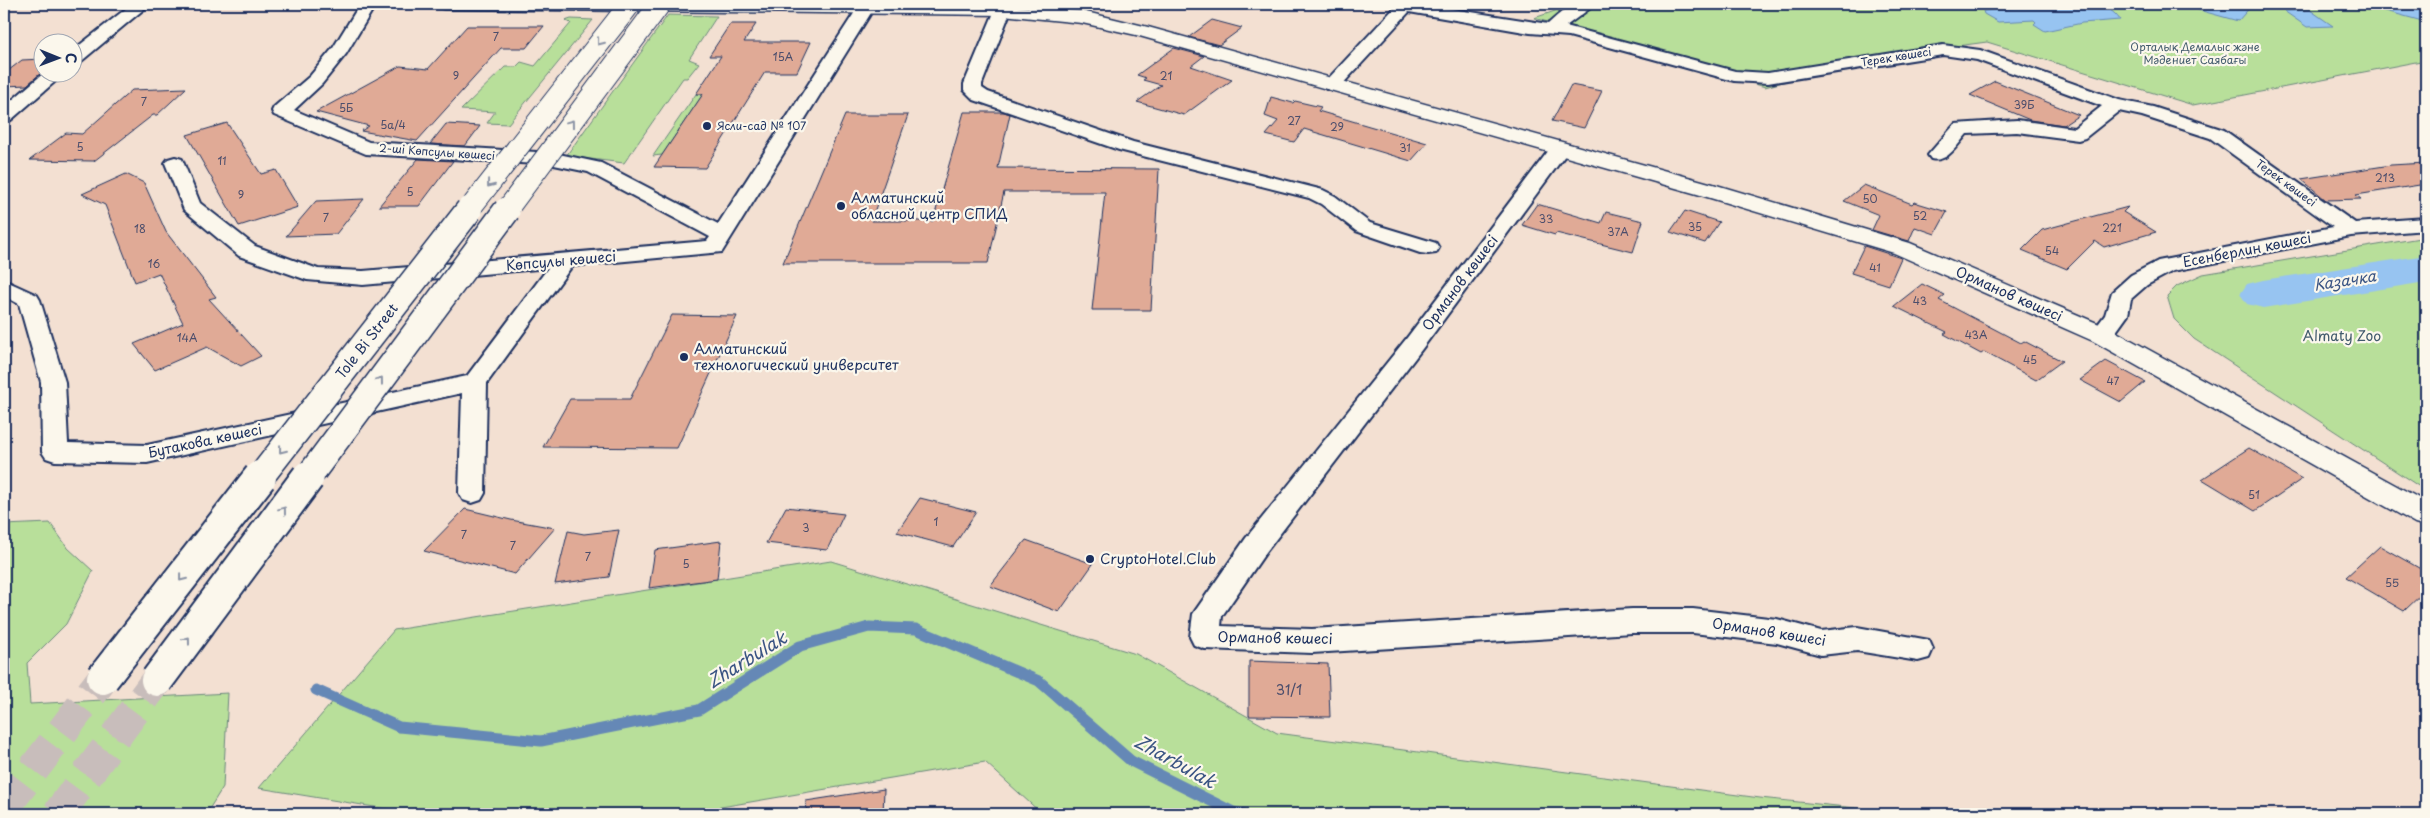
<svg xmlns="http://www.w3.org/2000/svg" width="2430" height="818" viewBox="0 0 2430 818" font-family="'Playpen Sans',sans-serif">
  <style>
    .green { fill: #b8df9a; stroke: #6a877c }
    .water { fill: #97c4f1; stroke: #6588b6 }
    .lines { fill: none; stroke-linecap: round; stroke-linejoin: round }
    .stream { stroke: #6588b6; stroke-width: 11 }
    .river { fill: #97c4f1; fill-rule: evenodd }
    .building { fill: #e0aa96; stroke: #1b2f5e }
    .secondary-tunnel { stroke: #c8bdbb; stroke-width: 32; stroke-dasharray: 32 16; stroke-linecap: butt }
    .minor-casing { stroke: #1b2f5e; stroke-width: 4 }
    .tertiary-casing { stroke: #1b2f5e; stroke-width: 3 }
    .secondary-casing { stroke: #1b2f5e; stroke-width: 3 }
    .minor { fill: #fbf7ec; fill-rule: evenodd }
    .tertiary { fill: #fbf7ec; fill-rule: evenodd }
    .secondary { fill: #fbf7ec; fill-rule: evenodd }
    .secondary-bridge-far2-casing { stroke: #1b2f5e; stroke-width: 23; stroke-linecap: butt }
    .secondary-bridge-far1-casing { stroke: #1b2f5e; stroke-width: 29; stroke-linecap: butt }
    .secondary-bridge-casing { stroke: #1b2f5e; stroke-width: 36; stroke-linecap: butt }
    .secondary-bridge-far2 { stroke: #fbf7ec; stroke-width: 21 }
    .secondary-bridge-far1 { stroke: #fbf7ec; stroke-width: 26 }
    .secondary-bridge { stroke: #fbf7ec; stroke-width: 32 }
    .oneway { stroke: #8b93a5 }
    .poi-dot { fill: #1b2f5e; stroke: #fbf7ec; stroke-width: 2 }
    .labels { text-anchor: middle; stroke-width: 4.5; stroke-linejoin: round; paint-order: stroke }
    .number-label { font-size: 11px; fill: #4c4e6c }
    .far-park-label { font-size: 11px; fill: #425b6d; stroke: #fbf7ec }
    .far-street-label { font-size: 11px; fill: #1b2f5e; stroke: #fbf7ec }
    .far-poi-label { font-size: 11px; fill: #1b2f5e; stroke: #fbf7ec; text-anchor: start }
    .poi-label { font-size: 14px; fill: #1b2f5e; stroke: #fbf7ec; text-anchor: start }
    .street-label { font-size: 14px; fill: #1b2f5e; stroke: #fbf7ec }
    .park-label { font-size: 14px; fill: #425b6d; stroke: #fbf7ec }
    .near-number-label { font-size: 14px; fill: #4c4e6c }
    .water-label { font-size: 15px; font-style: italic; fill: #3a5483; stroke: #fbf7ec }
    .near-water-label { font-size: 18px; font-style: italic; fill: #3a5483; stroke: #fbf7ec }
  </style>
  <rect width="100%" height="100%" fill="#f3e0d2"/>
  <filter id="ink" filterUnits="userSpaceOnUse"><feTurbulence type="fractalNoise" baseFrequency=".02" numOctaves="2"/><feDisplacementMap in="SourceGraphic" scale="10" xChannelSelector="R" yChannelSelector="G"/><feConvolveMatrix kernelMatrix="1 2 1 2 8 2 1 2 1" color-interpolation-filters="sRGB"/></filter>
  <g filter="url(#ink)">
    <path class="green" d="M1576 4H2426V60L2193 105 1987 42 1874 57 1765 87 1534 18Z
      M668 15 717 16 689 59 699 63 687 78H683L624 163 566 156Z
      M571 19 593 20 508 124 487 123 495 112 461 110 505 67H516L521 62 535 66 571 23 565 21Z
      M696 94H703L662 155 653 156Z
      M2426 237V491L2194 339 2174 319 2167 296 2177 286 2203 274Z
      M50 523 68 548 93 571 66 624 27 663 30 704 228 693 223 787 206 814H4V525Z
      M831 561 1136 654 1277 733 1760 798 1914 814H1042L985 762 680 814H417L259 788 394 630Z"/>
    <path class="water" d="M2064 4C2084 4 2108 1 2120 20L2082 23 2045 31 2034 24 2036 22 2034 20 1998 22 1984 14 1983 11Z
      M2200 4H2248L2252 5 2238 21 2195 9Z
      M2368 4H2403L2426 10V22L2367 6Z
      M2310 10 2333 26 2307 27 2284 11Z"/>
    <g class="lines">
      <path class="stream" d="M316 690 399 727 541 741 699 710 800 646 869 627 916 629 1039 681 1131 761 1233 812 1244 814"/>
      <path class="river" d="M2426 255V282L2263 308 2247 304 2240 294 2247 284 2263 280Z"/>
    </g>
    <path class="building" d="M1212 20 1242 28 1219 45 1189 37Z
      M730 24H756L744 42H811L797 72H765L705 168 654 167 703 94H696L721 56H709Z
      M467 26H544L526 48H501L417 141 361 131 369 126 316 112 400 66 428 69Z
      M1174 48 1204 56 1191 66 1232 80 1184 115 1137 102 1161 85 1143 80 1146 78 1137 75Z
      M42 59V72L27 85 4 86V74L22 60Z
      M1995 81 2079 115 2064 125 2030 120 1970 95Z
      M1571 85 1602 91 1584 128 1552 121Z
      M186 88 157 115H153L94 161 30 160 66 133 82 134 132 90Z
      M1271 97 1293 103 1295 101 1321 107 1318 111 1427 143 1411 161 1304 129 1294 142 1266 135 1278 121 1265 116Z
      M964 112H1004L1010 114 998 168 1159 169 1151 310H1092L1105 192H1004L988 263H783L845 115H908L871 221H933Z
      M227 123 261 174 276 170 298 207 239 226 187 135Z
      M446 124 480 126 465 146 430 144Z
      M418 159 453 161 419 206H379Z
      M2426 163V184L2356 195 2361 199 2326 200 2301 179 2391 165Z
      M126 174 144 183 166 232 216 297 209 299 261 356 241 366 207 347 155 370 134 344 183 323 159 273 135 282 105 205 82 194Z
      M1864 185 1912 204 1914 202 1947 212 1935 234 1915 227 1909 241 1872 230 1879 215 1844 201Z
      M364 199 336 234 286 236 316 201Z
      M1537 204 1601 223 1606 212 1643 221 1633 252 1556 233 1555 235 1522 225Z
      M2128 207 2123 212 2156 232 2104 247 2095 241 2067 269 2022 250 2042 230Z
      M1685 211 1719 222 1705 243 1670 232Z
      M1864 246 1901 258 1889 285 1851 273Z
      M1922 284 1945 295 1939 300 2021 343 2024 341 2062 361 2036 380 1984 352 1981 354 1944 334 1947 332 1894 306Z
      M672 315 737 316 677 448 543 447 570 399H630Z
      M2106 361 2145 382 2121 402 2080 380Z
      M2249 448 2302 479 2255 511 2202 479Z
      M920 498 976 512 953 547 897 532Z
      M786 507 844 514 827 550 766 543Z
      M465 509 511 520 555 528 515 574 424 551Z
      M619 530 609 577 555 584 568 531 584 534Z
      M1026 540 1093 564 1059 612 990 586Z
      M721 541 717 579 649 588 655 550Z
      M2380 546 2426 572V590L2404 611 2346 577Z
      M1249 661 1328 664 1330 717 1249 716Z
      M884 789 883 814H807L806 801Z"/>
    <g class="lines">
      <path class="secondary-tunnel" d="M4 808 103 678
        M58 814 157 680"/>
      <g class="minor-casing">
        <path id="minor" d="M132 4H150L78 64 72 65V51Z
          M360 4H376L346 54 322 84 294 110 369 142 554 153 601 163 718 224 860 4H869L874 8 722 252 572 266 487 383 485 493 481 500 472 503 463 500 459 493 462 393 147 463 55 461 46 458 42 452 41 382 19 304 4 296V280L37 295 40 300 65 382 68 443 147 445 467 376 548 268 363 285 307 280 239 256 184 210 165 163 168 159 175 157 182 159 200 203 255 246 318 269 363 271 707 241 710 237 588 172 554 165 366 154 274 115 272 111 274 107 310 76 333 48Z
          M1398 4H1420L1548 24C1567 7 1569 4 1596 4L1566 26 1735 71 1768 73 1943 45 1980 50 2119 100 2153 107 2224 130 2355 223 2426 218V230L2351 236 2173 271 2147 285 2131 299 2128 315 2110 340 2102 342 2094 340 2090 335 2105 315 2112 292 2131 275 2158 261 2333 227 2210 138 2142 116 2119 111 2085 138 2078 140 2017 132 1967 134C1957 145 1948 163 1931 159L1928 155 1955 124 2017 120 2074 128 2102 106 1977 60 1943 55 1768 83 1734 81 1569 36 1530 33 1409 12 1338 89H1326L1323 85 1326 81Z
          M1003 5 1009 6 1011 10 982 84V88L988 92 1133 142 1323 190 1335 196 1370 223 1436 243 1439 248 1436 253 1428 254 1420 253 1356 231 1321 204 1309 198 1119 150 974 100 964 90V84L995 10 997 6Z
          M45 72H66L11 120 4 122V107Z
          M1559 144 1566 146 1569 150 1566 154 1422 349 1266 552 1222 616 1221 626 1312 629 1632 609H1693L1777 619 1821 631 1857 627 1929 640 1933 649 1929 658 1918 661 1857 651 1821 655 1777 643 1693 633H1632L1312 653 1205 649 1194 645 1190 637 1193 614 1246 538 1406 339 1552 146Z"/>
      </g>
      <g class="tertiary-casing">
        <path id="tertiary" d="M435 4 1003 5 1082 11 1148 27 1713 184 1910 243 2111 329 2426 502V526L2415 523 2093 341 1894 253 1697 194 1136 35 1082 23 1003 15 444 9 438 8Z"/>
      </g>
      <g class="secondary-casing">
        <path id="secondary" d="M692 4H716L717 6 714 10 708 11 695 8Z"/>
      </g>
      <use href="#minor" class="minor"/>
      <use href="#tertiary" class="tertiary"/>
      <use href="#secondary" class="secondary"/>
      <g class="secondary-bridge-far2-casing">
        <path id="secondary-bridge-far2" d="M468 211 630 4
          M506 211 660 4"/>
      </g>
      <g class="secondary-bridge-far1-casing">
        <path id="secondary-bridge-far1" d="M259 479 469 210
          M307 479 507 210"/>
      </g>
      <g class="secondary-bridge-casing">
        <path id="secondary-bridge" d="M103 678 260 477
          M157 680 308 477"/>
      </g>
      <use href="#secondary-bridge-far2" class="secondary-bridge-far2"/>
      <use href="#secondary-bridge-far1" class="secondary-bridge-far1"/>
      <use href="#secondary-bridge" class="secondary-bridge"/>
    </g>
    <defs><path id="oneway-chevron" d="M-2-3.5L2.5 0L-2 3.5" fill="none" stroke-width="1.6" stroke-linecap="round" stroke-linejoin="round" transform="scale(1.25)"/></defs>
    <g class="oneway">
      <use href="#oneway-chevron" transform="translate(600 42) rotate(128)"/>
      <use href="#oneway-chevron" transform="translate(571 123) rotate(-53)"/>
      <use href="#oneway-chevron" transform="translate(490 184) rotate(128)"/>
      <use href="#oneway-chevron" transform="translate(380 380) rotate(-53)"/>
      <use href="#oneway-chevron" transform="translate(282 450) rotate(128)"/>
      <use href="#oneway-chevron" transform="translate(283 510) rotate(-53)"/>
      <use href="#oneway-chevron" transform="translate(182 578) rotate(128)"/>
      <use href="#oneway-chevron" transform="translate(187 640) rotate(-53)"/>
    </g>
  </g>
  <g class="poi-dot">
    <circle cx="707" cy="126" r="5"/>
    <circle cx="841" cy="206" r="5"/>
    <circle cx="684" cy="357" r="5"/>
    <circle cx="1090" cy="559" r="5"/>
  </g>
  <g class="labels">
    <g class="number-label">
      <text x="496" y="41">7</text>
      <text x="783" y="61">15А</text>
      <text x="456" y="80">9</text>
      <text x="1166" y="80">21</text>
      <text x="144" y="106">7</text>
      <text x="2024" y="109">39Б</text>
      <text x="346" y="112">5Б</text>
      <text x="1294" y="125">27</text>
      <text x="393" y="129">5а/4</text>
      <text x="1337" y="131">29</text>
      <text x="80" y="151">5</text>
      <text x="1405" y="152">31</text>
      <text x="222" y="165">11</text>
      <text x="2385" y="182">213</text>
      <text x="410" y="196">5</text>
      <text x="241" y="199">9</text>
      <text x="1870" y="203">50</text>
      <text x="1920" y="220">52</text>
      <text x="326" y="222">7</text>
      <text x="1546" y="223">33</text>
      <text x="1695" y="231">35</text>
      <text x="2112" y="232">221</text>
      <text x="140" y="233">18</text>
      <text x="1618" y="236">37А</text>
      <text x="2052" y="255">54</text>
      <text x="154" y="268">16</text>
      <text x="1875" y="272">41</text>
      <text x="1920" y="305">43</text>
      <text x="1976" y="339">43А</text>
      <text x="187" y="342">14А</text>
      <text x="2030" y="364">45</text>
      <text x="2113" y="385">47</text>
      <text x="2254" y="499">51</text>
      <text x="936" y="526">1</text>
      <text x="806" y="532">3</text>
      <text x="464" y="539">7</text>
      <text x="513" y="550">7</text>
      <text x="588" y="561">7</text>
      <text x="686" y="568">5</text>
      <text x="2392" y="587">55</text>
    </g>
    <g class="far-park-label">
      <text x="2195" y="51">Орталық Демалыс және<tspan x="2195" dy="13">Мәдениет Саябағы</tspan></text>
    </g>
    <g class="far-street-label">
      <text transform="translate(1896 57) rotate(-9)" y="4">Терек көшесі</text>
      <text transform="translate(437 152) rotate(4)" y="4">2-ші Көпсулы көшесі</text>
      <text transform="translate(2286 183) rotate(36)" y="4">Терек көшесі</text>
    </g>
    <g class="far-poi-label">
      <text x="717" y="130">Ясли-сад № 107</text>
    </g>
    <g class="poi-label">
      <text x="851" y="203">Алматинский<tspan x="851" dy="16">обласной центр СПИД</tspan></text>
      <text x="694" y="354">Алматинский<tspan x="694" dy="16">технологический университет</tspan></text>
      <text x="1100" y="564">CryptoHotel.Club</text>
    </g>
    <g class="street-label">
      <text transform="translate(2247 250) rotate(-11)" y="5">Есенберлин көшесі</text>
      <text transform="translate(561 261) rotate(-5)" y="5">Көпсулы көшесі</text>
      <text transform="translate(1460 283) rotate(-53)" y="5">Орманов көшесі</text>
      <text transform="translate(2009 294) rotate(24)" y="5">Орманов көшесі</text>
      <text transform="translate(367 341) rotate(-52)" y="5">Tole Bi Street</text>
      <text transform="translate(205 441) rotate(-12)" y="5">Бутакова көшесі</text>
      <text transform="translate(1769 632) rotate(9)" y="5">Орманов көшесі</text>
      <text transform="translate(1275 638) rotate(1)" y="5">Орманов көшесі</text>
    </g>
    <g class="park-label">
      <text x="2342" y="341">Almaty Zoo</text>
    </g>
    <g class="near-number-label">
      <text x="1289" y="695">31/1</text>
    </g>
    <g class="water-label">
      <text transform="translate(2345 281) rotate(-9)" y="5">Казачка</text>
    </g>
    <g class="near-water-label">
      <text transform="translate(747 660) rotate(-32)" y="6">Zharbulak</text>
      <text transform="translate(1175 762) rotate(29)" y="6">Zharbulak</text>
    </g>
  </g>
  <rect width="2430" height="818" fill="none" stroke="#fbf7ec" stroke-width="20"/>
  <rect x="10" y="10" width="2410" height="798" fill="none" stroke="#1b2f5e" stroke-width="2" filter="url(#ink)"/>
  <g transform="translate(58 58) rotate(91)"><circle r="24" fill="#fbf7ec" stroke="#a1a7b3"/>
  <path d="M0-4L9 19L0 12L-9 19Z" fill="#1b2f5e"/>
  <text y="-8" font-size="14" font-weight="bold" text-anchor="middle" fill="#1b2f5e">С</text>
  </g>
</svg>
